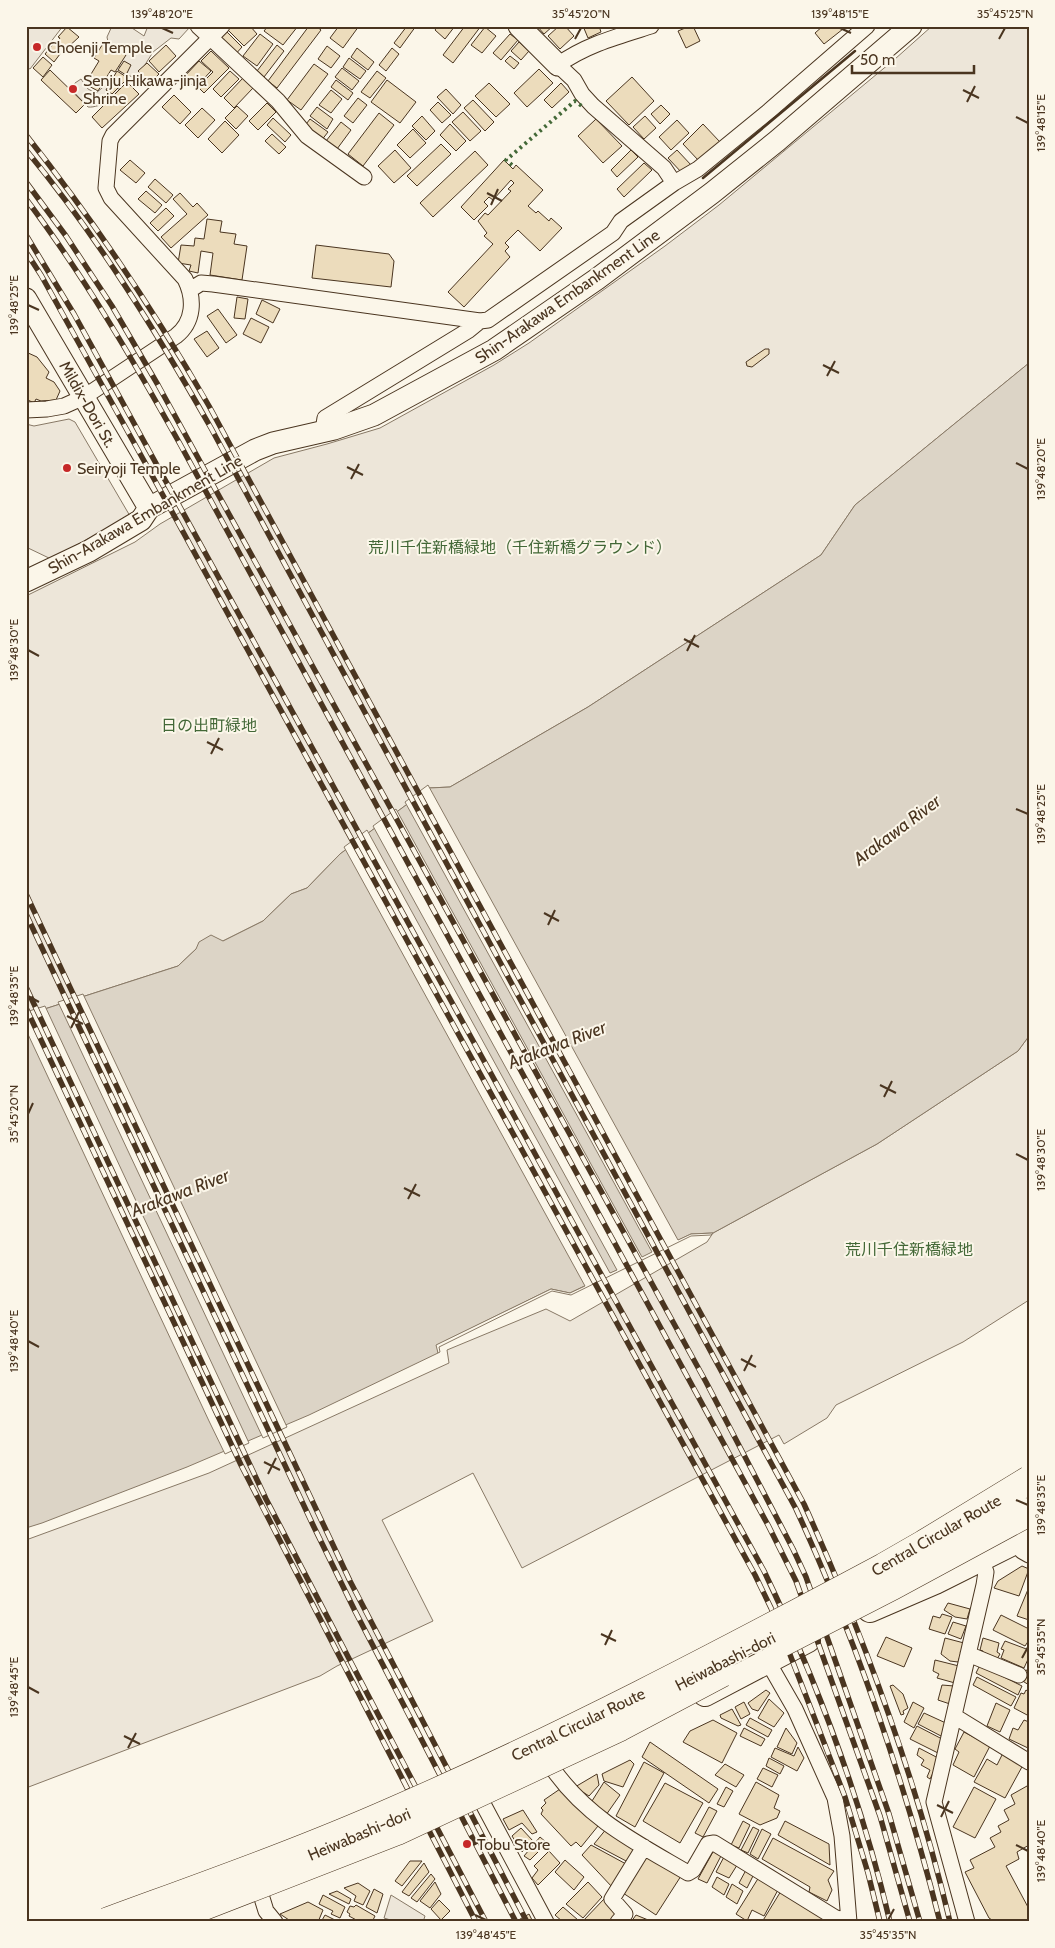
<svg xmlns="http://www.w3.org/2000/svg" width="1055" height="1948" viewBox="0 0 1055 1948" font-family="Cabin,'Noto Sans JP',sans-serif">
  <style>
    .green { fill: #ede6d9; stroke: #887966 }
    .water { fill: #dcd4c6; stroke: #887966 }
    .pier { fill: #fbf6e9; stroke: #887966 }
    .building { fill: #ecdcbc; stroke: #4a3520 }
    .lines { fill: none; stroke-linecap: round; stroke-linejoin: round }
    .street-casing { stroke: #4a3520; stroke-width: 17 }
    .secondary-casing { stroke: #4a3520; stroke-width: 23 }
    .primary-casing { stroke: #4a3520; stroke-width: 26 }
    .street { stroke: #fbf6e9; stroke-width: 15 }
    .secondary { stroke: #fbf6e9; stroke-width: 21 }
    .primary { stroke: #fbf6e9; stroke-width: 24 }
    .rail-casing { stroke: #4a3520; stroke-width: 5.5 }
    .rail { stroke: #fbf6e9; stroke-width: 4; stroke-dasharray: 11; stroke-linecap: butt }
    .highway-bridge-casing { stroke: #4a3520; stroke-width: 29; stroke-linecap: butt }
    .highway-bridge { stroke: #fbf6e9; stroke-width: 28 }
    .hedge { stroke: #436837; stroke-width: 4; stroke-dasharray: 2.5 4; stroke-linecap: butt }
    .wall { stroke: #4a3520; stroke-width: 2.5 }
    .ticks { fill: none; stroke: #4a3520; stroke-width: 2 }
    .poi-dot { fill: #c62828; stroke: #fbf6e9; stroke-width: 2 }
    .labels { text-anchor: middle; stroke-width: 4; stroke-linejoin: round; paint-order: stroke }
    .poi-label { font-size: 16px; fill: #4a3520; stroke: #fbf6e9; text-anchor: start }
    .street-label { font-size: 16px; fill: #4a3520; stroke: #fbf6e9 }
    .park-label { font-size: 16px; fill: #436837; stroke: #fbf6e9 }
    .water-label { font-size: 18px; font-style: italic; fill: #4a3520; stroke: #fbf6e9 }
    .neatline { fill: none; stroke: #4a3520; stroke-width: 2 }
    .ticks-label { font-size: 12px; text-anchor: middle; fill: #4a3520 }
  </style>
  <rect width="100%" height="100%" fill="#fbf6e9"/>
  <path class="green" d="M26 26H63L30 69 26 67Z
    M112 26H129L144 36 148 26 190 27 179 39 171 38 153 52 138 76 132 77C119 70 113 63 120 48L108 42 107 37Z
    M932 26H1029V363L855 505 821 555 588 707 450 787 429 788 340 854 307 888 291 894 263 921 223 941 196 949 178 966 26 1015V596L135 542 160 524 274 458 327 444 380 428 494 365 529 343 665 246 719 205 895 59Z
    M81 79 88 89 96 93 108 83H114L119 88V95L108 106C100 103 95 108 88 107L71 89 75 83Z
    M69 419 75 422 130 516 51 559 26 547V424L34 426Z
    M1029 1036V1300L963 1342 836 1405 827 1418 784 1444 779 1435 522 1568 473 1473 382 1520 433 1621 337 1666 320 1676 26 1788V1540L209 1473 449 1363 447 1350 546 1309 570 1321 707 1242 713 1233 877 1144 1018 1051Z
    M391 1895 425 1916 423 1922H397L384 1918Z"/>
  <path class="water" d="M1029 363V1036L1018 1051 877 1144 713 1233 691 1234 570 1293 551 1289 437 1345 438 1353 309 1415 187 1467 42 1523 26 1528V1015L178 966 196 949 199 942 211 935 223 941 263 921 291 894 307 888 340 854 429 788 450 787 588 707 821 555 855 505Z"/>
  <path class="pier" d="M428 785 678 1240 691 1234 713 1233 711 1235 691 1236 571 1295 552 1291 439 1347 440 1352 438 1353 436 1345 551 1289 570 1293 585 1286 344 847 367 830 610 1273 617 1270 373 826 396 809 642 1257 652 1252 405 802Z
    M83 994 287 1427 263 1438 58 1002Z
    M45 1006 249 1443 225 1454 209 1421 26 1030V1012Z"/>
  <path class="building" d="M232 26H250L257 34 244 46 228 30Z
    M268 26H298L283 45 264 31Z
    M309 26H316L321 30 277 88 268 81Z
    M339 26H359L343 48 330 38Z
    M407 26H416L400 48 394 43Z
    M438 26H455L445 39 435 30Z
    M465 26H481L453 63 443 55Z
    M537 26H553L544 34Z
    M559 26H565L574 36 560 49 548 36Z
    M583 26H599L601 32 588 38Z
    M690 26H693L700 41 686 48 678 31Z
    M823 26H841L843 29 824 44 815 33Z
    M67 27 79 37 66 49 57 42 60 38 58 37Z
    M485 27 496 36 482 53 471 45Z
    M226 31 242 47 234 56 218 40Z
    M260 34 273 44 257 66 243 56Z
    M510 34 518 40 501 60 493 53Z
    M104 42 126 55 115 72 111 70 98 91 85 84 99 61 94 58Z
    M519 42 529 51 521 60 511 51Z
    M54 43 63 50 54 62 45 54Z
    M166 45 176 56 159 72 149 61Z
    M277 45 284 51 264 77 257 71Z
    M327 46 340 56 331 68 318 59Z
    M357 48 374 62 368 70 351 57Z
    M392 48 399 54 386 71 379 65Z
    M211 51 229 68 204 93 198 87 213 72 201 61Z
    M510 56 519 63 514 69 505 61Z
    M43 57 52 65 43 77 33 68Z
    M349 58 366 71 360 79 343 67Z
    M124 61 131 65 126 75 118 70Z
    M199 61 211 71 195 88 184 77Z
    M147 63 159 74 150 83 138 71Z
    M314 64 328 74 301 110 287 100Z
    M342 68 359 81 352 90 335 77Z
    M539 69 553 83 527 107 514 93Z
    M50 70 85 104 76 113 41 80Z
    M117 71 128 78 112 94 106 90Z
    M230 71 239 79 221 97 213 89Z
    M377 71 386 78 370 98 361 92Z
    M632 77 654 101 629 125 606 101Z
    M243 78 253 88 234 108 224 98Z
    M336 80 353 93 348 100 331 87Z
    M387 80 416 102 400 123 371 102Z
    M127 82 139 94 102 128 92 117Z
    M489 83 510 104 496 117 475 96Z
    M561 83 569 92 552 108 544 100Z
    M446 89 461 105 453 114 437 97Z
    M331 90 342 99 331 113 319 105Z
    M174 95 191 112 180 124 162 107Z
    M358 98 367 105 353 123 344 116Z
    M473 100 494 122 485 131 464 108Z
    M438 102 451 115 442 123 430 110Z
    M267 103 276 112 258 130 249 121Z
    M661 105 670 114 660 124 651 114Z
    M237 106 248 116 236 129 225 118Z
    M317 107 333 119 327 129 310 116Z
    M202 108 215 120 198 138 185 125Z
    M463 112 481 131 470 141 452 122Z
    M379 113 394 125 363 166 348 154Z
    M422 116 435 131 426 140 412 126Z
    M645 116 656 128 644 139 633 127Z
    M273 118 291 135 285 142 267 125Z
    M310 119 328 132 321 141 303 128Z
    M596 119 622 146 603 163 578 136Z
    M677 120 689 133 671 150 659 137Z
    M225 121 239 135 222 153 208 139Z
    M341 122 351 130 337 149 326 141Z
    M450 124 466 141 456 151 440 135Z
    M703 124 720 142 699 161 683 144Z
    M413 129 426 143 410 158 397 145Z
    M272 134 286 147 279 154 265 141Z
    M441 144 451 154 417 186 407 176Z
    M395 150 411 168 394 183 378 166Z
    M631 150 638 157 617 177 611 170Z
    M677 150 692 166 683 174 668 158Z
    M475 151 488 165 433 217 420 203Z
    M130 160 145 173 136 183 120 170Z
    M504 160 513 169 516 165 543 190 528 206 536 213 538 211 549 221 551 218 562 228 540 251 518 230 505 243 509 247 505 251 510 257 464 307 448 292 493 244 484 236 487 233 478 221 485 213 488 215 511 191 508 189 514 183 511 180 493 200 489 197 484 202 488 206 474 220 461 207Z
    M644 163 652 170 624 197 617 189Z
    M155 179 173 195 166 203 148 187Z
    M146 191 162 205 155 213 138 199Z
    M180 193 193 207 197 203 208 215 171 248 161 237 187 214 173 199Z
    M166 208 174 216 158 231 150 223Z
    M207 219 222 221 220 232 236 234 234 244 247 246 242 280 210 275 213 253 201 251 198 273 189 271 191 265 178 263 181 245 194 246 195 238 204 239Z
    M316 245 389 254 394 261 391 287 312 278Z
    M237 297 248 299 245 319 234 318Z
    M262 300 280 309 273 323 256 314Z
    M218 309 237 335 226 343 207 316Z
    M251 318 269 327 261 343 243 334Z
    M207 331 219 348 207 357 194 339Z
    M765 349H769V354L752 367 747 366 746 362Z
    M26 352 37 357 49 372 46 378 54 382 60 391 56 400 41 401 36 399 34 403 26 399Z
    M1022 1566 1029 1569 1019 1596 994 1588 998 1581Z
    M1029 1587V1620L1017 1616Z
    M948 1603 970 1609 967 1619 955 1617 944 1610Z
    M942 1614 952 1617 945 1634 929 1629 933 1616 940 1618Z
    M1001 1615 1029 1629V1640L1025 1646 993 1630Z
    M953 1622 966 1626 961 1639 948 1634Z
    M886 1637 912 1648 904 1667 877 1656Z
    M945 1638 964 1643 958 1662 950 1661 941 1654Z
    M983 1638 999 1643 997 1652 1000 1654 996 1661 982 1656 983 1651 980 1650Z
    M1005 1641 1029 1650V1657L1024 1668 1001 1658 1004 1650 1001 1649Z
    M935 1660 959 1666 955 1683 937 1678 939 1674 933 1671Z
    M980 1665 1022 1686 1018 1695 976 1673Z
    M1026 1670 1029 1671V1685L1021 1680Z
    M977 1677 1016 1697 1011 1706 973 1685Z
    M893 1685 903 1694 908 1708 903 1711 904 1714 901 1715 890 1686Z
    M942 1685 954 1686 950 1704 938 1700Z
    M766 1690 770 1693 758 1711 752 1709 748 1703Z
    M1026 1690 1029 1692V1716L1014 1708 1021 1693 1024 1694Z
    M769 1699 784 1713 774 1727 758 1718Z
    M744 1702 750 1714 741 1719 735 1707Z
    M913 1702 924 1708 914 1728 904 1722Z
    M996 1703 1010 1710 1000 1732 987 1726Z
    M732 1709 741 1725 738 1726 721 1718 720 1715Z
    M924 1713 948 1724 941 1736 918 1724Z
    M750 1718 772 1730 768 1737 746 1725Z
    M713 1720 737 1733 722 1763 683 1742 690 1731Z
    M1024 1720 1029 1722 1028 1748 1009 1739 1013 1728 1018 1730Z
    M917 1726 944 1740 938 1753 910 1739Z
    M744 1728 765 1739 761 1746 740 1736Z
    M786 1728 797 1743 792 1754 777 1747Z
    M964 1732 990 1746 974 1777 953 1765 959 1752 955 1749Z
    M650 1742 718 1789 709 1803 642 1757Z
    M798 1747 804 1758 797 1771 771 1757 775 1748 794 1756Z
    M919 1748 940 1759 930 1779 927 1777 930 1770 921 1765 924 1760 917 1755Z
    M1003 1753 1023 1765 1005 1798 974 1782 987 1759 997 1765Z
    M769 1758 784 1766 780 1774 766 1766Z
    M630 1760 634 1764 623 1787 604 1781 602 1774Z
    M644 1762 664 1773 635 1827 616 1816Z
    M725 1764 744 1775 736 1787 715 1775Z
    M763 1768 778 1775 772 1787 757 1779Z
    M597 1774 599 1785 589 1796 575 1787Z
    M604 1782 620 1795 606 1815 592 1801Z
    M756 1782 779 1795 774 1808 780 1811 777 1818 760 1825 739 1814Z
    M665 1783 703 1803 680 1843 643 1821Z
    M1027 1786 1029 1790V1845L1017 1852 1019 1859 1006 1866 1029 1909V1922H995L989 1918 965 1872 974 1868 970 1860 995 1847 990 1838 1001 1832 998 1826 1009 1820 1004 1810 1015 1804 1011 1795Z
    M726 1787 733 1791 724 1807 717 1804Z
    M974 1787 996 1799 975 1838 953 1827Z
    M560 1789 598 1826 581 1847 576 1842 571 1846 541 1814 543 1810 541 1808 546 1803 544 1800Z
    M709 1807 717 1811 703 1837 695 1833Z
    M523 1810 537 1832 532 1834 522 1823 509 1830 503 1819Z
    M743 1821 750 1825 739 1848 731 1845Z
    M785 1821 829 1844 830 1865 778 1835Z
    M753 1827 759 1830 748 1853 741 1850Z
    M521 1828 533 1841 522 1852 512 1836Z
    M607 1828 639 1847 628 1862 594 1844Z
    M762 1829 771 1834 758 1859 750 1854Z
    M540 1837 547 1843 530 1860 524 1856Z
    M773 1838 834 1871 828 1880 832 1890 827 1901 809 1892 810 1887 762 1859Z
    M591 1845 626 1864 613 1888 582 1855Z
    M714 1850 722 1854 707 1883 698 1879Z
    M549 1851 560 1863 538 1885 532 1878 538 1870 534 1866Z
    M648 1855 681 1876 656 1915 623 1893Z
    M725 1855 739 1862 729 1878 716 1872Z
    M565 1860 584 1877 574 1890 555 1872Z
    M410 1861H422L402 1886 395 1881Z
    M424 1863 429 1872 409 1896 402 1892Z
    M746 1870 754 1874 747 1888 739 1883Z
    M431 1874 435 1879 417 1902 411 1898Z
    M717 1877 729 1884 724 1895 712 1887Z
    M759 1877 779 1888 764 1916 752 1910 747 1921 736 1914Z
    M435 1882 441 1894 430 1908 420 1901Z
    M588 1882 602 1897 583 1918 566 1904Z
    M358 1883 370 1891 363 1905 354 1901 356 1896 344 1888Z
    M732 1884 743 1891 737 1904 726 1897Z
    M374 1889 383 1894 377 1913 366 1907Z
    M337 1891 351 1899 349 1904 329 1894Z
    M781 1891 831 1922H762Z
    M323 1895 345 1907 340 1918 331 1914 333 1911 319 1904Z
    M604 1899 618 1913 610 1922H582Z
    M439 1900 450 1911 441 1920 431 1909Z
    M308 1902 323 1910 318 1922H292L280 1914Z
    M356 1905 375 1916 372 1922H360L349 1916 350 1914 347 1912 350 1906 354 1907Z
    M563 1907 578 1920 576 1922H563L555 1915Z
    M529 1914 533 1922H515Z
    M325 1915 337 1921V1922H321Z
    M636 1915 653 1922H631Z"/>
  <g class="lines">
    <g class="street-casing">
      <path id="street" d="M198 26 278 101 307 136 364 177
        M651 26C619 36 585 45 558 65L574 80 582 94 593 106 664 168 674 183
        M190 290 201 283 213 284 480 321 488 320 613 233 621 221 674 183 698 169 769 111 867 26
        M26 410 47 409 64 406 84 397 176 336C194 322 195 299 185 279L111 198 106 188 110 141 113 135 222 26
        M323 431 325 418 469 330 480 321
        M1017 1541 1022 1551 1029 1555
        M968 1654 1019 1675
        M768 1662 795 1709 835 1798 842 1836 849 1922
        M954 1716 1029 1762
        M553 1769C588 1819 637 1843 688 1873L693 1870 708 1844 714 1843 834 1917 848 1922
        M482 1802 546 1922
        M262 1898 266 1911 275 1922
        M618 1922 625 1914 612 1899 644 1847
        M967 1922 934 1802 984 1585 986 1572 981 1559"/>
    </g>
    <g class="secondary-casing">
      <path id="secondary" d="M519 26 558 65
        M26 299 149 508
        M26 581 89 551 141 520 149 508 255 450 273 443 334 429 374 415 494 350 597 279 712 193 777 141 911 26"/>
    </g>
    <g class="primary-casing">
      <path id="primary" d="M870 1610 935 1582 1029 1535
        M705 1694 808 1640"/>
    </g>
    <use href="#street" class="street"/>
    <use href="#secondary" class="secondary"/>
    <use href="#primary" class="primary"/>
    <g class="rail-casing">
      <path id="rail" d="M26 135C94 221 155 312 209 406L804 1504C865 1639 916 1778 950 1922
        M26 150C97 236 156 331 211 428L796 1509C857 1642 904 1780 940 1922
        M26 182 66 236 112 306 158 385 706 1382 793 1549 806 1577 889 1814 920 1922
        M26 199C84 276 133 360 180 444L768 1525 796 1581 837 1696 880 1816 910 1922
        M26 235 74 314 764 1571C817 1681 862 1803 890 1922
        M26 252 41 275 148 468 755 1575 771 1608 789 1652 845 1797 868 1873 880 1922
        M26 894 350 1581 527 1922
        M26 914 313 1525 355 1611 516 1922
        M26 987 266 1499 486 1922
        M26 1008 241 1465 476 1922"/>
    </g>
    <use href="#rail" class="rail"/>
    <g class="highway-bridge-casing">
      <path id="highway-bridge" d="M783 1642 892 1586 1029 1512
        M106 1922C201 1887 298 1853 391 1812 560 1739 723 1653 884 1567L924 1544 1029 1480
        M163 1922 397 1831 620 1727 722 1673"/>
    </g>
    <use href="#highway-bridge" class="highway-bridge"/>
    <path class="hedge" d="M512 165 506 160 575 101 583 107"/>
    <path class="wall" d="M703 178 855 51"/>
  </g>
  <path class="ticks" d="M162 28 173 33M840 28 851 33M575 39 581 28M999 39 1005 28M963 90 979 98M967 102 975 86M1016 117 1028 123M487 193 502 201M491 205 498 189M28 305 39 310M823 365 839 373M827 376 835 361M1016 463 1028 469M347 467 363 475M351 479 359 464M684 639 699 647M28 650 39 656M687 651 695 635M207 742 223 750M211 754 219 738M1016 809 1028 814M544 913 559 921M548 925 555 910M28 996 39 1002M67 1016 83 1024M71 1028 79 1012M880 1085 896 1093M884 1097 892 1081M28 1114 33 1103M1016 1154 1028 1160M404 1188 420 1196M408 1199 416 1184M28 1341 39 1347M741 1359 756 1367M744 1371 752 1355M264 1462 280 1470M268 1474 276 1458M1016 1500 1028 1505M601 1634 616 1641M605 1645 612 1630M1022 1658 1028 1647M28 1687 39 1693M124 1736 140 1744M128 1748 136 1733M937 1805 953 1813M941 1817 949 1801M1016 1845 1028 1851M475 1915 486 1920M888 1920 894 1909"/>
  <g class="poi-dot">
    <circle cx="37" cy="47" r="5"/>
    <circle cx="73" cy="89" r="5"/>
    <circle cx="67" cy="468" r="5"/>
    <circle cx="467" cy="1844" r="5"/>
  </g>
  <g class="labels">
    <g class="poi-label">
      <text x="47" y="53">Choenji Temple</text>
      <text x="83" y="86">Senju Hikawa-jinja<tspan x="83" dy="18">Shrine</tspan></text>
      <text x="77" y="474">Seiryoji Temple</text>
      <text x="477" y="1850">Tobu Store</text>
    </g>
    <g class="street-label">
      <text transform="translate(567 296) rotate(-35)" y="6">Shin-Arakawa Embankment Line</text>
      <text transform="translate(88 404) rotate(60)" y="6">Mildix-Dori St.</text>
      <text transform="translate(145 514) rotate(-30)" y="6">Shin-Arakawa Embankment Line</text>
      <text transform="translate(936 1535) rotate(-30)" y="6">Central Circular Route</text>
      <text transform="translate(725 1661) rotate(-27)" y="6">Heiwabashi-dori</text>
      <text transform="translate(578 1724) rotate(-26)" y="6">Central Circular Route</text>
      <text transform="translate(359 1834) rotate(-23)" y="6">Heiwabashi-dori</text>
    </g>
    <g class="park-label">
      <text x="520" y="553">荒川千住新橋緑地（千住新橋グラウンド）</text>
      <text x="209" y="731">日の出町緑地</text>
      <text x="909" y="1255">荒川千住新橋緑地</text>
    </g>
    <g class="water-label">
      <text transform="translate(897 830) rotate(-37)" y="6">Arakawa River</text>
      <text transform="translate(557 1045) rotate(-21)" y="6">Arakawa River</text>
      <text transform="translate(180 1193) rotate(-21)" y="6">Arakawa River</text>
    </g>
  </g>
  <rect width="1055" height="1948" fill="none" stroke="#fbf6e9" stroke-width="55"/>
  <path d="M852 65v8h122v-8" fill="none" stroke="#4a3520" stroke-width="2.5"/>
  <text x="860" y="65" font-size="15" fill="#4a3520" stroke="#fbf6e9" stroke-width="4" paint-order="stroke">50 m</text>
  <rect x="28" y="28" width="1000" height="1892" class="neatline"/>
  <g class="ticks-label">
    <text x="162" y="18">139°48'20"E</text>
    <text x="581" y="18">35°45'20"N</text>
    <text x="840" y="18">139°48'15"E</text>
    <text x="1005" y="18">35°45'25"N</text>
    <text transform="translate(1041 123) rotate(-90)" y="4">139°48'15"E</text>
    <text transform="translate(14 305) rotate(-90)" y="4">139°48'25"E</text>
    <text transform="translate(1041 469) rotate(-90)" y="4">139°48'20"E</text>
    <text transform="translate(14 650) rotate(-90)" y="4">139°48'30"E</text>
    <text transform="translate(1041 814) rotate(-90)" y="4">139°48'25"E</text>
    <text transform="translate(14 996) rotate(-90)" y="4">139°48'35"E</text>
    <text transform="translate(14 1114) rotate(-90)" y="4">35°45'20"N</text>
    <text transform="translate(1041 1160) rotate(-90)" y="4">139°48'30"E</text>
    <text transform="translate(14 1341) rotate(-90)" y="4">139°48'40"E</text>
    <text transform="translate(1041 1505) rotate(-90)" y="4">139°48'35"E</text>
    <text transform="translate(1041 1647) rotate(-90)" y="4">35°45'35"N</text>
    <text transform="translate(14 1687) rotate(-90)" y="4">139°48'45"E</text>
    <text transform="translate(1041 1851) rotate(-90)" y="4">139°48'40"E</text>
    <text x="486" y="1939">139°48'45"E</text>
    <text x="888" y="1939">35°45'35"N</text>
  </g>
</svg>
